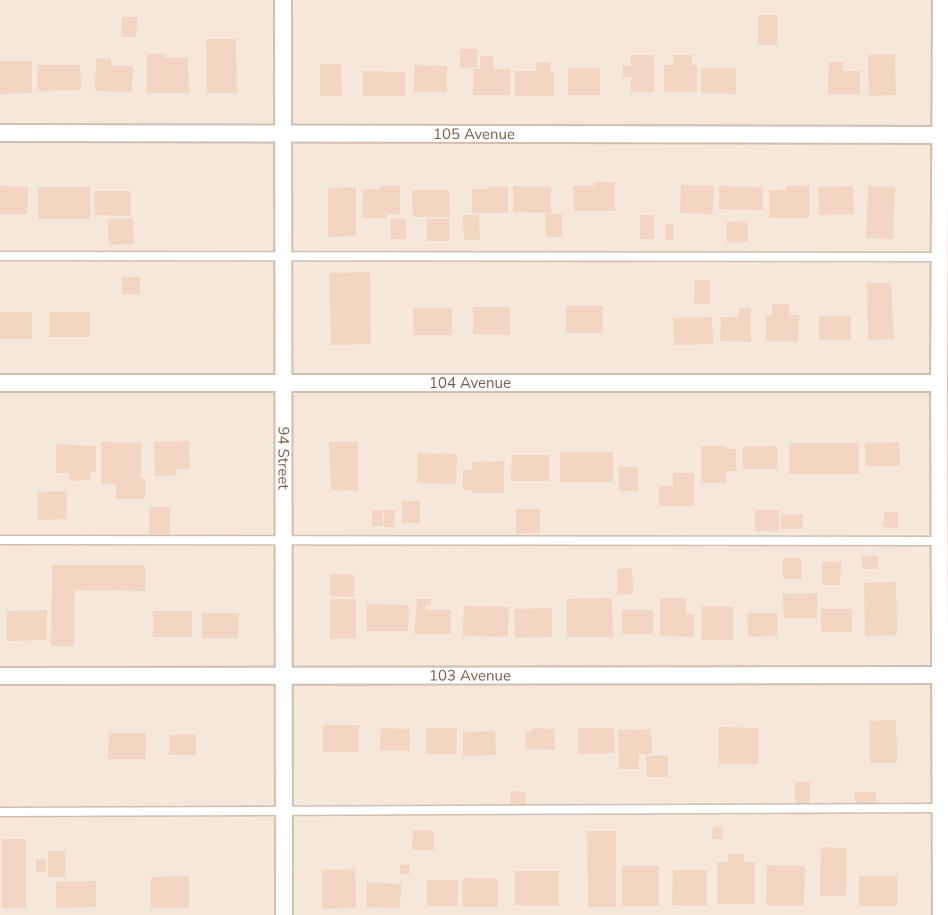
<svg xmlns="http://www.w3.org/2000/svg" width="948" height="915" viewBox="0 0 948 915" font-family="'Nunito Sans',sans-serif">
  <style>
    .residential { fill: #f5e8da }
    .building { fill: #f3d5c3 }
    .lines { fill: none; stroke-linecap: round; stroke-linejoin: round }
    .service-casing { stroke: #d1beb0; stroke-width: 11 }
    .minor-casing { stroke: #d1beb0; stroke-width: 20 }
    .service { stroke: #fff; stroke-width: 8 }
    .minor { stroke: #fff; stroke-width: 16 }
    .labels { text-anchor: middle; stroke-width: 4.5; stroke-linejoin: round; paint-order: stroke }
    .street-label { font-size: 15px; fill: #7a5c4d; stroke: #fffaf3 }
  </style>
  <rect width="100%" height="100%" fill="#fdf6ec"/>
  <path class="residential" d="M0 0H948V915H0Z"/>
  <path class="building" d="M758 15H777V45H758Z
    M122 17H137L136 37H121Z
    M206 39H236L237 93H207Z
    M460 49H477V68H460Z
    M165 53V58H188L189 93H147V54Z
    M895 54 896 95 869 96 868 55Z
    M630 55H654V92H631V77H623V66H631Z
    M673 55H692V65H697V92H664V65H673Z
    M480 56H493V69H510V95H473V69H480Z
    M96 58 111 59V66H133L132 92 95 91Z
    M0 61H32V93L0 94Z
    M550 62V71H554V96H515V71H536V63Z
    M829 62H843V71H860V94H828Z
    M320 64H341L342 96H320Z
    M37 65H80L81 90 37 91Z
    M414 65 447 66V92H414Z
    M568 68H600V95H568Z
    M701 68H736V94L701 93Z
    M363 71 405 72V96H363Z
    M594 182H615V211H574L573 186H594Z
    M681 185 714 186 713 214 680 213Z
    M0 186 28 187 27 214H0Z
    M380 186H400V214H387V218H362L363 189H380Z
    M489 186 508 187V213H472V189H489Z
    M513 186 551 187V213L513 212Z
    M719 186 763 187V210L719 209Z
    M786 186H809V218H769V190H786Z
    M853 186 854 214 819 215 818 187Z
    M868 186 895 187 893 239 866 238Z
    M38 187H90V219H38Z
    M356 187V236L328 237V188Z
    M412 190H449L450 217H413Z
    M95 191H131V216L95 215Z
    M545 214H562V237H546Z
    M463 215H479L480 240H464Z
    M640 215H654V239H640Z
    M133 218 134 244 109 245 108 219Z
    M391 218 406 219V239H391Z
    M427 219H449V241H427Z
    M747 221 748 242 727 243 726 222Z
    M665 224H673V240H665Z
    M370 272 371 344 331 345 329 273Z
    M122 277H140V294H122Z
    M695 280H710V304H694Z
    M867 283H891L894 339 868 340Z
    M772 304H789V315H799L798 342 766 341V315H772Z
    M566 306H603V333H566Z
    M473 307H510V335L473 334Z
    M413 308H452V335H413Z
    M739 308H751V342L720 341 721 317H739Z
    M0 312H32V339H0Z
    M49 312H90V337H49Z
    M819 316H851V340H819Z
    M712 317 713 344 674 345 673 318Z
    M189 441 190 469H177V475L155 476 154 442Z
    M101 442 141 443V478H145V499H116V484H101Z
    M329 442H358V491L331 490Z
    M899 442 900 466H866L865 443Z
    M789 443H859V474H789Z
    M56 444 96 446V472H90L91 480 69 481V473H56Z
    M701 446H726V449H736V471H726V483H701Z
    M777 446V469H743L742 447Z
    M560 452H613V482H560Z
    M418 453 457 454 456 484 417 483Z
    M512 455H549V481H511Z
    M504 461V493H472V490H463V470H472V462Z
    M619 467H638V491H619Z
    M673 473H694V506H659V486H673Z
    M67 491V519L38 520 37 492Z
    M402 501H420V523H402Z
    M149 507H170V534H149Z
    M516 509H540V533L516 534Z
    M372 510H383V526H372Z
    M384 510H395V527H384Z
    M755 510H779V531H755Z
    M884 512H898V528L883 527Z
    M803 514V529H781V515Z
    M862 556H878V569H862Z
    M783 558H801L802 579H783Z
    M822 562H841L840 585H822Z
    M52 565H145V591L75 590 74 646H51Z
    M632 568 633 594 617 595V569Z
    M330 574 355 575 354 597 330 596Z
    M896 582 897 635 865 636 864 583Z
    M817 593V618H784L783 594Z
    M612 598 613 637H567V599Z
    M660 598H686V614H694V637L660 636Z
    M330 599H356V638L330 639Z
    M417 599H431V605H426V610H451V634H414Z
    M367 604 409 605 408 631H367Z
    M464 606 509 607 508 637 463 636Z
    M702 606 733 607V640H701Z
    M552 608V637L515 638 514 609Z
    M821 609H852V632H821Z
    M47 610V640L7 641V611Z
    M622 610H653V634H622Z
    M153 611H192V637H153Z
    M202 613H239L238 638H202Z
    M747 613H777V636L748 637Z
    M896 720 897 763H870L869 721Z
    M323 725H359V752H323Z
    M719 727 759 728 758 764H719Z
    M381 728 410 729V751L380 750Z
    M426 728H457L456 754H426Z
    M532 728 555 729V750L525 749 526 731H532Z
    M578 728H614L615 753 578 754Z
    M651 729 652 754H639V769H619L618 730Z
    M495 731 496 755 463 756V732Z
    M109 733H146V759H108Z
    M196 734V755H169V735Z
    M668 755V777H647L646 756Z
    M795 782H810V805H795Z
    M511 791 526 792 525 808H510Z
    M855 792H876V808H855Z
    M713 826 723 827V839H712Z
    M413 830 434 831V850H412Z
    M587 831H616V907H588Z
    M2 839H26V908H2Z
    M821 847 847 848 846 896H820Z
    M48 851H65V877H48Z
    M728 854H744V862H755V904H717V862H728Z
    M36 859H46V872H36Z
    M409 864 410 874H400V865Z
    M767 865 805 866 804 906 766 905Z
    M622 866H659V906H622Z
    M355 869 356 908 322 909V870Z
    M673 870H707V906L672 905Z
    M515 871H559V906L515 905Z
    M189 876V908H151V877Z
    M859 876H897V906H859Z
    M463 878 498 879V907H462Z
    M427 880H458V906H427Z
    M96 881V907L56 908V882Z
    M367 882 401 884 400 908 366 907Z"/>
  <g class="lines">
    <g class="service-casing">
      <path id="service" d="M0 256 940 257
        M0 540 939 541
        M0 812 941 808"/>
    </g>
    <g class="minor-casing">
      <g id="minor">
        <path id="s1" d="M283 0 284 915"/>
        <path id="s2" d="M0 133 948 135"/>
        <path id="s3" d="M0 383H939"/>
        <path id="s4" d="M0 676 939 675"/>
        <path d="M941 915 939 383 941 0"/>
      </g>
    </g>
    <use href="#service" class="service"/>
    <use href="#minor" class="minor"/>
  </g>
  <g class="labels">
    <g class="street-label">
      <text dy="5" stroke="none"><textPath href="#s2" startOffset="474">105 Avenue</textPath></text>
      <text dy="5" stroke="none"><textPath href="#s3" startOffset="470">104 Avenue</textPath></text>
      <text dy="5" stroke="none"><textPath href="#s1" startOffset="458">94 Street</textPath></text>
      <text dy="5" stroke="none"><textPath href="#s4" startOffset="470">103 Avenue</textPath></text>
    </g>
  </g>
</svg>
